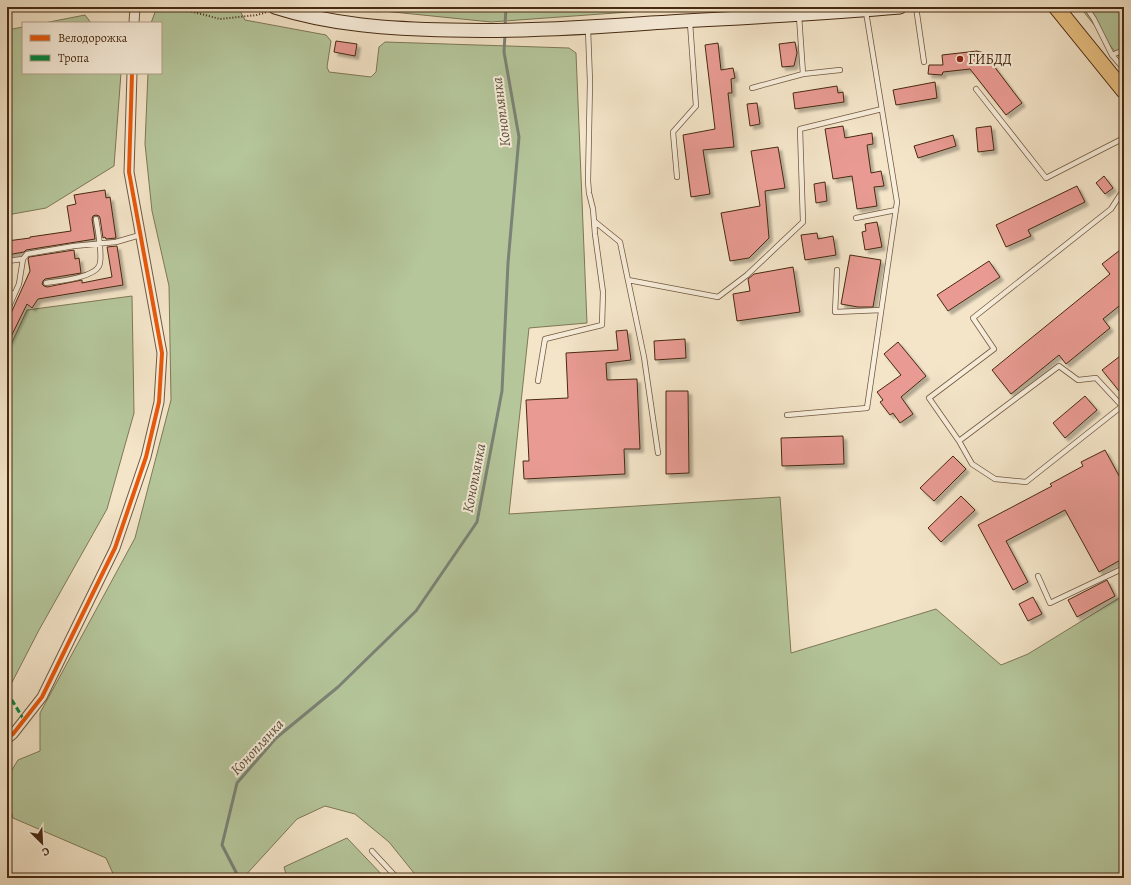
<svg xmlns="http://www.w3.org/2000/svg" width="1131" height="885" viewBox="0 0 1131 885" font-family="Alegreya,serif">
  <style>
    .green { fill: #b5c69b; stroke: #7e7856 }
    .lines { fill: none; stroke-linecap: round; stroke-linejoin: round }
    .stream { stroke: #7b8377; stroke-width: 3 }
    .building { fill: #e99b93; stroke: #472a11; filter: url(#shadow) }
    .service-casing { stroke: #72593f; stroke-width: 6 }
    .minor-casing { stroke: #72593f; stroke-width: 11 }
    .secondary-casing { stroke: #472a11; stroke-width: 15 }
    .primary-casing { stroke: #472a11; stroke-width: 17 }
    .path { stroke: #472a11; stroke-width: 2; stroke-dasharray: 1 2; stroke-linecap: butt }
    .service { stroke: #f8eedc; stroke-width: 4.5 }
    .minor { stroke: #f8eedc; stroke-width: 9 }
    .secondary { stroke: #f8eedc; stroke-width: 13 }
    .primary { stroke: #eac284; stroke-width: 15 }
    .quiet { stroke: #00873e; stroke-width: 3; stroke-dasharray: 6 3; stroke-linecap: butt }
    .cycleway-casing { stroke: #f8eedc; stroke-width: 6 }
    .cycleway { stroke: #e8590c; stroke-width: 4 }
    .poi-dot { fill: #8f2418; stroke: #f8eedc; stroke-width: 1.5 }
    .labels { text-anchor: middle; stroke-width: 4; stroke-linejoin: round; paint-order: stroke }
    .poi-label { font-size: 14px; fill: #472a11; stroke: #f8eedc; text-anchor: start }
    .water-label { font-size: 15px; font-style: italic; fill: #5c4f3c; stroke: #f8eedc }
  </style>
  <defs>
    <filter id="shadow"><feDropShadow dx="3.5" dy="3.5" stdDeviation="1" flood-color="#0004"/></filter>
  </defs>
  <rect width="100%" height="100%" fill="#f4e5c9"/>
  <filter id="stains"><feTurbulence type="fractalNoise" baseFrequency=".005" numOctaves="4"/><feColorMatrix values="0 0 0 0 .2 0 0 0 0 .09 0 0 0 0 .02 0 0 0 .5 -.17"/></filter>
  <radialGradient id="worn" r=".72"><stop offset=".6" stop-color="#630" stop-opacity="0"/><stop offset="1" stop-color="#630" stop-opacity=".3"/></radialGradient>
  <path class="green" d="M157 7H238L245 20 326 35 331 41 327 67 329 72 371 77 376 72 379 47 385 42 569 48 576 53 587 323 529 328 509 514 780 497 791 653 936 609 1001 665 1028 654 1124 595V878H418L389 842 355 814 325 806 297 819 243 878H115L106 858 13 818 7 796V778L18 760 40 751V713L135 538 171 400 169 286 152 211 145 144 148 73H161V23H151Z
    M344 7H698L491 22Z
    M1080 7H1124V63Z
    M85 15 91 23H44Z
    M23 27V73H121L114 166 46 208 7 215V30Z
    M132 296 134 413 107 509 39 630 7 692V353L27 310Z
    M347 838 385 878H287L284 867Z"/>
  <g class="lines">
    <path class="stream" d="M505 26 506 7
      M239 878 222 845 237 783 276 738 338 687 416 611 477 522 502 391 508 263 519 137 504 52 505 34"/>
  </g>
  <path class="building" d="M336 41 357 44 355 56 334 52Z
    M795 42 797 53 794 66 782 67 779 44Z
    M718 43 721 70 733 68 735 78 731 79 732 93H728L734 147 703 150 710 194 691 197 683 135 715 129 705 45Z
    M977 51 984 53 1022 103 1006 115 970 69 943 72 942 75 928 74 929 65H943L942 55Z
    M935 82 937 98 896 105 893 90Z
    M837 86 838 93 843 92 844 102 795 109 793 93Z
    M757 103 760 124 750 126 747 104Z
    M843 126 845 138 872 133 873 144 867 145 871 173 881 171 884 186 874 187 877 206 857 209 852 176 833 179 825 129Z
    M991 126 994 150 978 152 976 128Z
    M953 135 956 146 918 158 914 146Z
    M778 147 785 188 765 191 769 238 749 258 730 261 721 213 760 206 751 151Z
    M1104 176 1113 188 1105 194 1096 183Z
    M825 182 827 201 816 203 814 184Z
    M1077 186 1085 202 1028 230 1031 236 1006 247 996 225Z
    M105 190 106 198 110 197 116 238 106 239 105 237 103 238 100 218 99 216 96 215 93 216 92 219 95 239 26 250 24 252 7 255V241L30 238V237L71 231 67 206 76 204 74 195Z
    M877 222 882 247 865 250 862 232 866 231 865 224Z
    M817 233 818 239 833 236 836 255 805 260 801 235Z
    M117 246 123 285 38 299 32 308 27 304 7 345V322L30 271 28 259 29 257 74 250 75 259 79 258 81 273 45 279 43 281 42 284 44 286 47 287 82 280V283L112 277 107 247Z
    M1124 247V302L1103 319 1110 328 1066 364 1059 355 1011 394 992 370 1110 274 1102 264Z
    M850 255 881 260 873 307H858L841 304Z
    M989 261 1000 277 948 311 937 295Z
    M793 267 800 312 737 321 733 294 750 291 748 279 754 274Z
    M627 330 631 360 606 363 607 380 637 379 640 449H624L625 474 524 479 523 461H529L526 400 568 398 566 353 618 350 616 331Z
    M685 339 686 358 655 360 654 341Z
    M898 342 926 376 901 397 913 414 900 423 893 413 890 415 880 402 883 400 877 392 901 375 884 354Z
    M1124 353V397L1102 370Z
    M666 391H688L689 473 666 474Z
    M1085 396 1097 410 1065 438 1053 423Z
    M843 436 844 464 782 466 781 438Z
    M1105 450 1124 485V558L1099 572 1065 510 1006 541 1028 582 1013 590 978 525 1052 486 1050 484 1083 466 1081 462Z
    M953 456 966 469 934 501 920 488Z
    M961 496 975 510 941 542 928 528Z
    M1107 580 1115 596 1077 617 1068 600Z
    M1033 597 1042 614 1028 621 1019 604Z"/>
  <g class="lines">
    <g class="service-casing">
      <path id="service" d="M916 7 924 62
        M1086 7 1094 19 1112 55 1124 50
        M799 16 803 74 840 70
        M1112 55 1124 69
        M752 88 803 74
        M976 89 1046 178 1124 138
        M677 177 673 132 696 106 690 23
        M856 218 896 210
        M594 221 620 242 644 357 658 453
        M7 261 23 259
        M837 270 835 312 881 310
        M628 280 718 297 747 275 803 222 800 129 882 109
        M46 283C58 281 93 278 99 266 103 258 98 230 96 219
        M7 294 15 293
        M7 311 19 284 23 259 27 254 74 246 116 242 140 235
        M538 381 545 339 602 325 603 292 595 234 593 209 589 193 588 181 590 82 588 29
        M1122 406 1096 378 1078 380 1059 366 959 441 972 464 995 479 1026 482 1122 406 1124 405
        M787 415 867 408 897 202 866 12
        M959 441 929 398 994 349 973 318 1111 209 1124 189
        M1038 576 1050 603 1124 568
        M372 851 397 878
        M7 877 11 878"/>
    </g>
    <g class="minor-casing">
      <path id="minor" d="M134 23 135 7
        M7 739 13 734 42 697 115 548 146 457 159 402 162 353 129 172 132 73"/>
    </g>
    <g class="secondary-casing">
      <path id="secondary" d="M275 7C331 25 391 29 450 30 517 32 584 28 651 23 734 18 817 14 900 7"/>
    </g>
    <g class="primary-casing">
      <path id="primary" d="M1056 7 1124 91"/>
    </g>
    <path class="path" d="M174 7 220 19 257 15 267 12
      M7 12 39 7"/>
    <use href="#service" class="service"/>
    <use href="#minor" class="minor"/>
    <use href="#secondary" class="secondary"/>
    <use href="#primary" class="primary"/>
    <path class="quiet" d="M7 692 24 720"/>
    <g class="cycleway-casing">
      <path id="cycleway" d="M7 739 13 734 42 697 115 548 146 457 159 402 162 353 129 172 132 73"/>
    </g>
    <use href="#cycleway" class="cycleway"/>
  </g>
  <circle class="poi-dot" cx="960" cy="59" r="4"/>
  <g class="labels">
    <g class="poi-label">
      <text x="968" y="64">ГИБДД</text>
    </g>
    <g class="water-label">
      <text transform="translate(501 112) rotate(-97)" y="5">Коноплянка</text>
      <text transform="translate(474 478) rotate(-79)" y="5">Коноплянка</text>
      <text transform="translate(257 747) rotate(-47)" y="5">Коноплянка</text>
    </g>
  </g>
  <rect width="1131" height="885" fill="none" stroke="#f4e5c9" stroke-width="24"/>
  <rect x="8" y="8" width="1115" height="869" fill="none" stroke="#472a11" stroke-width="2"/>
  <rect x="12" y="12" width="1107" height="861" fill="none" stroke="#472a11"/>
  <rect x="22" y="22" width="140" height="52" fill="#f8eedc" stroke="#b1a08b"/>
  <rect x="30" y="35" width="20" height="6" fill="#e8590c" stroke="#b1a08b"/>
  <text x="58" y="42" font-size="12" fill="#472a11">Велодорожка</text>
  <rect x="30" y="55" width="20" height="6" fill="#00873e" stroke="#b1a08b"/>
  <text x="58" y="62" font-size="12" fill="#472a11">Тропа</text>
  <g transform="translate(42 843) rotate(156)" stroke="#f8eedc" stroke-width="3" paint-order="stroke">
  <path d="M0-3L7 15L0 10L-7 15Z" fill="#472a11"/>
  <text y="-6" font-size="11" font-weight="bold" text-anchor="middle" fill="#472a11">С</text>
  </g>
  <rect width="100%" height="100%" filter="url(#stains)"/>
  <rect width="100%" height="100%" fill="url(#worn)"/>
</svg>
